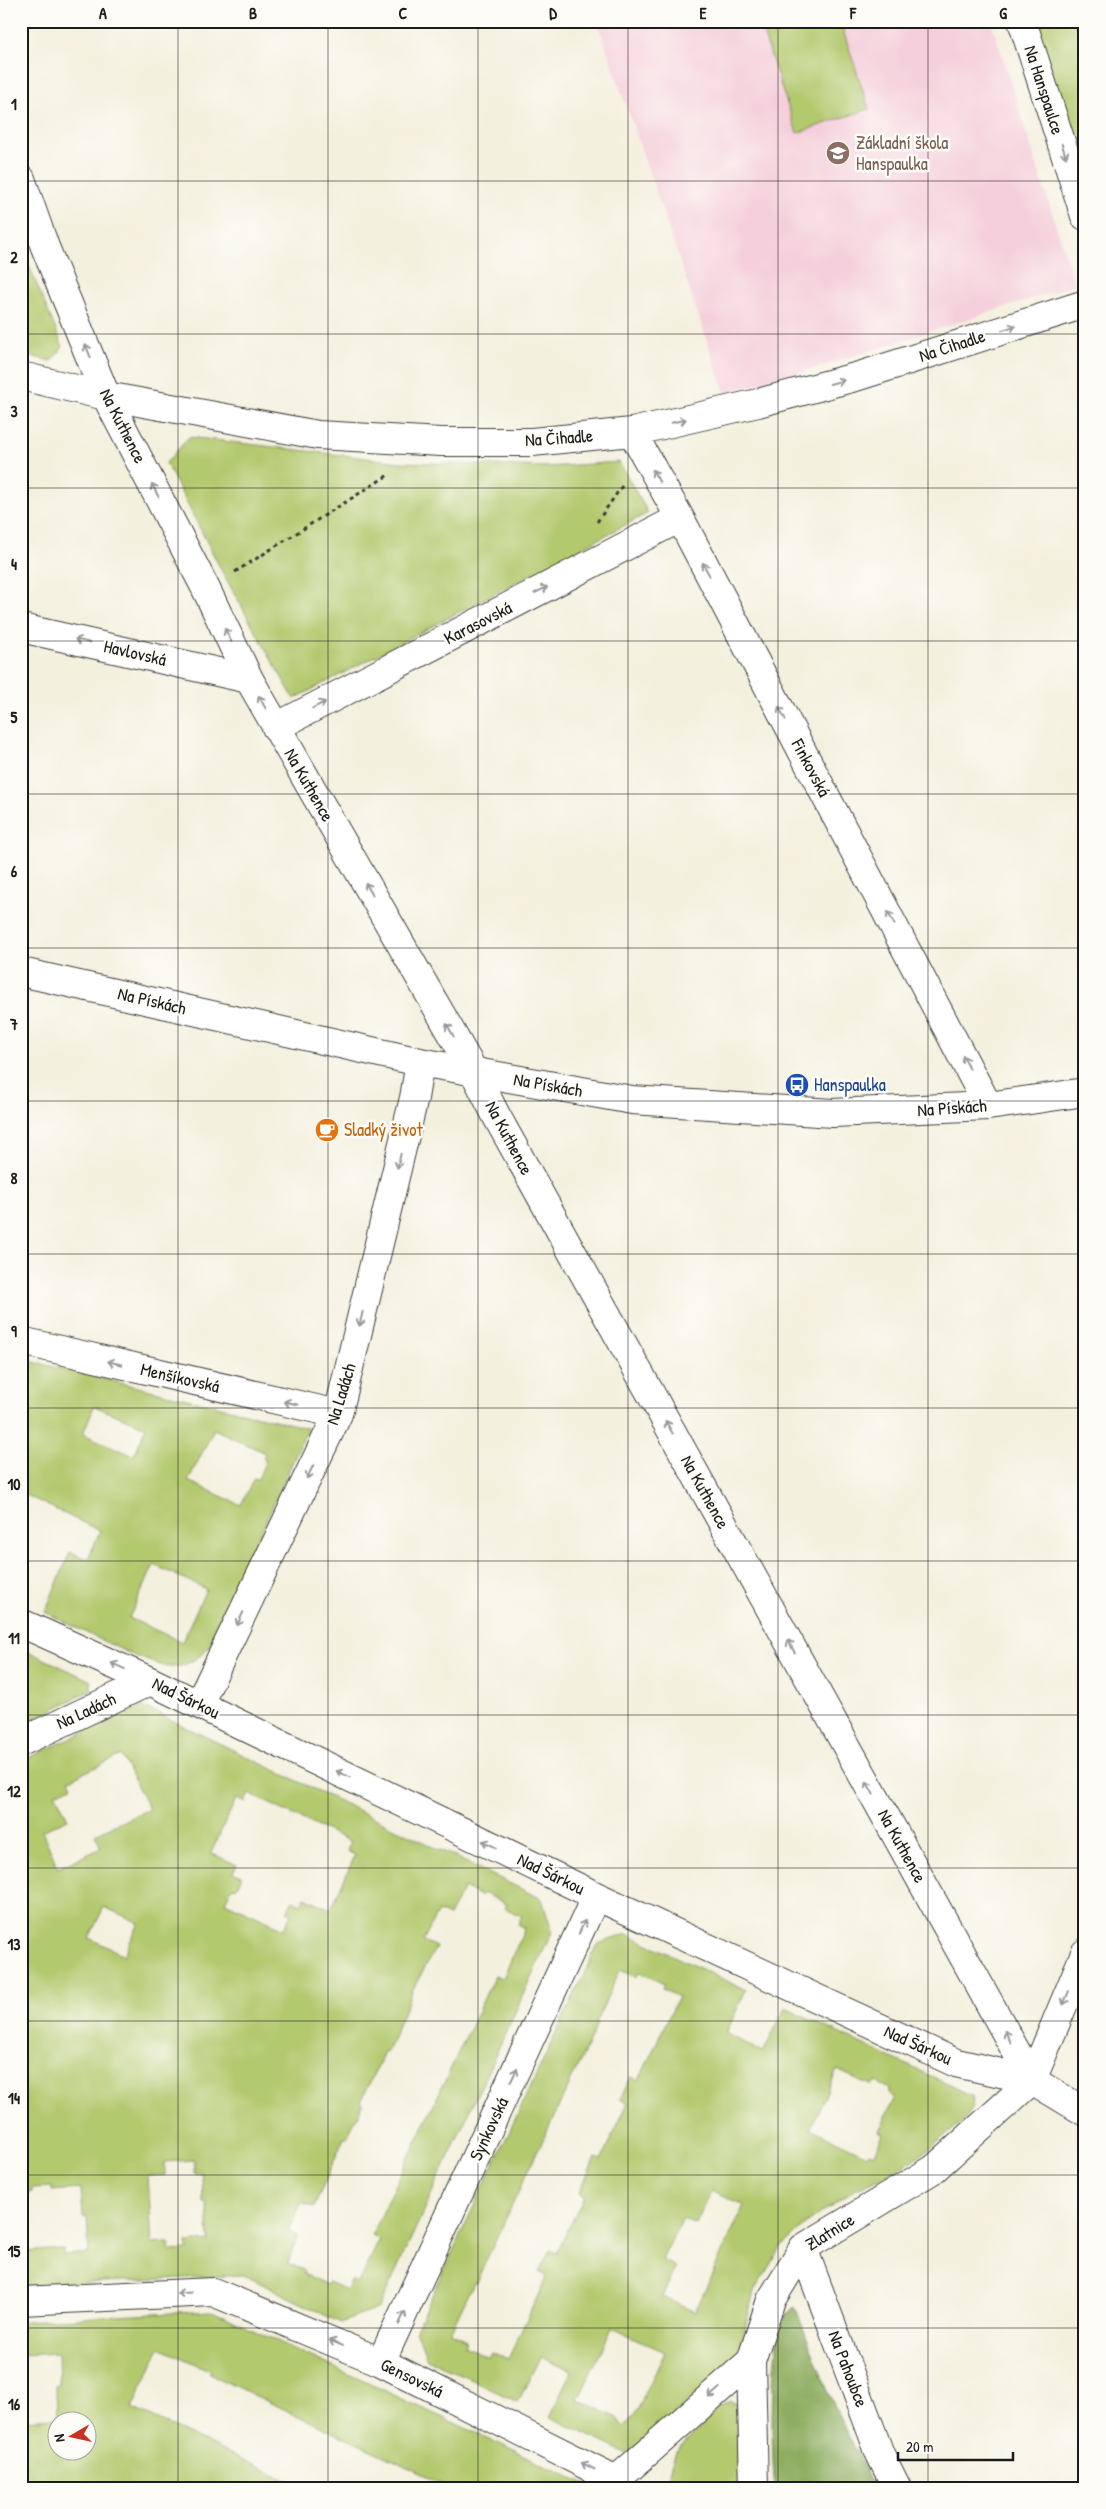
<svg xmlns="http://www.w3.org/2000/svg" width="1106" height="2509" viewBox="0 0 1106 2509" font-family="'Patrick Hand',sans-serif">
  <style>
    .built { fill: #f5cfdb }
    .green { fill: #b3c96e; stroke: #687245; fill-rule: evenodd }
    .forest { fill: #8ead61; stroke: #55643e }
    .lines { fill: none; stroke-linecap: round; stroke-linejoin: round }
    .minor-casing { stroke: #3c3c39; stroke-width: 30 }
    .path { stroke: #3c3c39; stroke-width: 3; stroke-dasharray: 4 4; stroke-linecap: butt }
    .minor { stroke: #fff; stroke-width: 28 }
    .oneway { stroke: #999 }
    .grid { fill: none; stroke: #1c1c1c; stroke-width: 1; stroke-opacity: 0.55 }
    .labels { text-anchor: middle; stroke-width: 5; stroke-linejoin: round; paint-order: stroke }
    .street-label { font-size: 18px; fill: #1c1c1c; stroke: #fdfcf7 }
    .education-label { font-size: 18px; fill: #785e54; stroke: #fdfcf7; text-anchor: start }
    .transit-label { font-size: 18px; fill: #164399; stroke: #fdfcf7; text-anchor: start }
    .food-label { font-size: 18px; fill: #c56008; stroke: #fdfcf7; text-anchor: start }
    .neatline { fill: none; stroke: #1c1c1c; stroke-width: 2 }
    .grid-label { font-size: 16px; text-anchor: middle; font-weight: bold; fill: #1c1c1c }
  </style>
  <rect width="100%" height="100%" fill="#fdfcf7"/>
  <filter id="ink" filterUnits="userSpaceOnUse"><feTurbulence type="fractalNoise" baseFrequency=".02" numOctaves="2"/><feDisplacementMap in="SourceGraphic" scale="10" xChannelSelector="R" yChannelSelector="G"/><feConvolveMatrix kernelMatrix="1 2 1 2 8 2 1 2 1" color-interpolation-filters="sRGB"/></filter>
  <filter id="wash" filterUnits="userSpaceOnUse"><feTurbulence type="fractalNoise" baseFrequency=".0096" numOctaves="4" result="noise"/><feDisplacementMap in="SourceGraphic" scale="20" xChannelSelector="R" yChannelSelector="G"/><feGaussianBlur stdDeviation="1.12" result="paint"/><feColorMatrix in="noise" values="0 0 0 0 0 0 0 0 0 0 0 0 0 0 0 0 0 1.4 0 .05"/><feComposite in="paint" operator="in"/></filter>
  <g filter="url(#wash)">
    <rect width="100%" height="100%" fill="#f4f0de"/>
    <path class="built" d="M597 21H991L1075 285 810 370 725 393Z"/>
    <path class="green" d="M759 21H840L869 109 797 133Z
      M1034 21H1085V181Z
      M21 247 63 347 51 361 21 354Z
      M189 437 400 462 548 467 619 462 648 513 294 699 225 577 166 463Z
      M21 1359 308 1428 209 1647C198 1658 189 1666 173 1667 153 1669 68 1623 45 1612L70 1552 88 1559 100 1531 26 1495H21ZM94 1406 146 1427 134 1456 83 1434ZM214 1429 265 1453 263 1459 266 1460 258 1479 254 1478 241 1505 188 1481ZM154 1565 206 1589 182 1642 129 1618Z
      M21 1648 91 1681V1690L21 1726Z
      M142 1706 542 1899 552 1932 379 2308 341 2323 244 2275 21 2286V2252L63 2249V2255L89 2253 87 2217H83L81 2189 52 2191V2187L32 2188V2192L28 2193 27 2189H21V1761ZM121 1755 149 1809 95 1834 101 1848 58 1868 42 1831 68 1819 55 1793 72 1786 69 1780ZM249 1794 351 1842 347 1851 355 1855 331 1909 305 1897 301 1904 293 1900 287 1912 291 1914 284 1929 225 1902 232 1887 236 1888 242 1876 233 1872 237 1865 211 1853 236 1799 245 1802ZM464 1888 481 1896 483 1893 507 1904 505 1908 522 1916 518 1924 525 1928 503 1978 495 1975 372 2235 380 2239 358 2284 351 2281 347 2290 329 2282 327 2285 304 2274 305 2271 288 2263 298 2237 288 2231 302 2202 314 2207 344 2138H347L363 2103 361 2101 385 2051 387 2052 413 1989 436 1947 423 1941 438 1911 449 1916ZM104 1907 139 1923 124 1955 89 1938ZM194 2160V2173H202L203 2203 207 2204 209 2241 187 2243 188 2250 170 2251 169 2243 152 2244 148 2176 165 2175V2162Z
      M627 1934 746 1990 726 2033 763 2053 785 2008 973 2096 972 2110 962 2122 931 2148 900 2168 854 2190 808 2222 783 2245 754 2291 739 2353 632 2456 550 2417 571 2371 540 2357 518 2402 427 2359 416 2329 598 1944ZM620 1970 636 1977 639 1972 664 1984 662 1989 678 1997 639 2080 631 2077 620 2099 628 2103 601 2160 595 2158 579 2193 584 2196 557 2253 550 2250 539 2272 547 2276 508 2359 491 2352 488 2357 464 2345 466 2340 450 2332 474 2282H476L598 2023 596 2022ZM837 2070 870 2085 876 2082 889 2088 891 2095 895 2097 879 2131 883 2134 874 2154 869 2152 867 2155 810 2128ZM712 2190 744 2205 695 2312 662 2297 676 2267 662 2260 682 2218 696 2224ZM612 2328 665 2352 635 2415 624 2427 618 2418 578 2399Z
      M212 2311 595 2488H452L209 2374 211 2371 160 2348 132 2408 303 2488H21V2420L57 2418 56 2386 59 2385 58 2353 21 2355V2321ZM58 2422H88V2452H58Z
      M730 2401 738 2404V2488H664L676 2451 719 2408Z"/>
    <path class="forest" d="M795 2307 829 2394 874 2488H775C771 2454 769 2346 784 2318 786 2314 792 2311 795 2307Z"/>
  </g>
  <g filter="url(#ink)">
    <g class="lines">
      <g class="minor-casing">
        <path id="minor" d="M1022 21 1085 216
          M21 179 45 247 106 396 206 589 249 679 474 1072 497 1117 1032 2080
          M21 376 106 396 318 435 441 442H532L632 432 758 403 859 376 1085 304
          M632 432 680 518 988 1106
          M21 628 249 679
          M276 727 680 518
          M21 972 420 1062 632 1100 833 1113 988 1106 1085 1092
          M21 1341 338 1414
          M21 1623 150 1681 596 1896 956 2063 1032 2080 1085 2112
          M199 1704 338 1414 414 1098 420 1062
          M21 1742 150 1681
          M803 2248 880 2454 897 2488
          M21 2301 213 2292 381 2362 616 2480 751 2361
          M381 2362 596 1896
          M754 2488 751 2361 771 2300 803 2248 934 2169 1032 2080 1085 1953"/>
      </g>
      <path class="path" d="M1075 21 1085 52
        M597 522 622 486
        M235 572 390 474"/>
      <use href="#minor" class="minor"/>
    </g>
    <defs><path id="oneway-shaft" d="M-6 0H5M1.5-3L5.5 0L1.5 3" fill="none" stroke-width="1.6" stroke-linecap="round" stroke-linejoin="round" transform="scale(1.25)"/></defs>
    <g class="oneway">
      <use href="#oneway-shaft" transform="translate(1064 151) rotate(72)"/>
      <use href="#oneway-shaft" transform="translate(1009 328) rotate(-18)"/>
      <use href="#oneway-shaft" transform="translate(88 351) rotate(-112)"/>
      <use href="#oneway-shaft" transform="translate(837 382) rotate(-15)"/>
      <use href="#oneway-shaft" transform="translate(679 421) rotate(-13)"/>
      <use href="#oneway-shaft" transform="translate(656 476) rotate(-119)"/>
      <use href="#oneway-shaft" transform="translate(155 490) rotate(-117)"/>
      <use href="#oneway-shaft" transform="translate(706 569) rotate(-118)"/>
      <use href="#oneway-shaft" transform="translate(541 590) rotate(-27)"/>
      <use href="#oneway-shaft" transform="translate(228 635) rotate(-116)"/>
      <use href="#oneway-shaft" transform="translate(82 641) rotate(-167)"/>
      <use href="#oneway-shaft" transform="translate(262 702) rotate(-119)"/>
      <use href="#oneway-shaft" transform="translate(319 705) rotate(-27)"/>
      <use href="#oneway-shaft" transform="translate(782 713) rotate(-118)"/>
      <use href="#oneway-shaft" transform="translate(369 889) rotate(-120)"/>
      <use href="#oneway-shaft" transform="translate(891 918) rotate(-118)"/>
      <use href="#oneway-shaft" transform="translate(450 1030) rotate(-120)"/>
      <use href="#oneway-shaft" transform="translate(966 1062) rotate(-118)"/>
      <use href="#oneway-shaft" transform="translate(399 1161) rotate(103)"/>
      <use href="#oneway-shaft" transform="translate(361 1319) rotate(103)"/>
      <use href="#oneway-shaft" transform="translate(115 1363) rotate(-167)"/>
      <use href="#oneway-shaft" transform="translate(291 1403) rotate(-167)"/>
      <use href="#oneway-shaft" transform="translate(669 1427) rotate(-119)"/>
      <use href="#oneway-shaft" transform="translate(310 1472) rotate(116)"/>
      <use href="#oneway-shaft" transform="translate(240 1619) rotate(116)"/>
      <use href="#oneway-shaft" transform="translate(791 1646) rotate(-119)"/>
      <use href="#oneway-shaft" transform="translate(118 1666) rotate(-156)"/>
      <use href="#oneway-shaft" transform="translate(343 1774) rotate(-154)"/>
      <use href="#oneway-shaft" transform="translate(870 1788) rotate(-119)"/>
      <use href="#oneway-shaft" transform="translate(489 1844) rotate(-154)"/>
      <use href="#oneway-shaft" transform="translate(582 1927) rotate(-65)"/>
      <use href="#oneway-shaft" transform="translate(1066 1998) rotate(113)"/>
      <use href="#oneway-shaft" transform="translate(1008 2037) rotate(-119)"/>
      <use href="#oneway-shaft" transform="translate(514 2075) rotate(-65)"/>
      <use href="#oneway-shaft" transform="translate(184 2293) rotate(177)"/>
      <use href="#oneway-shaft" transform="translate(402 2318) rotate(-65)"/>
      <use href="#oneway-shaft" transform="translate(336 2343) rotate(-157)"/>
      <use href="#oneway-shaft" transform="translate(714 2393) rotate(139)"/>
      <use href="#oneway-shaft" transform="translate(588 2466) rotate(-153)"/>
    </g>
  </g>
  <path class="grid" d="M178 21V2488M328 21V2488M478 21V2488M628 21V2488M778 21V2488M928 21V2488M21 181H1085M21 334H1085M21 488H1085M21 641H1085M21 794H1085M21 948H1085M21 1101H1085M21 1254H1085M21 1408H1085M21 1561H1085M21 1715H1085M21 1868H1085M21 2021H1085M21 2175H1085M21 2328H1085"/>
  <defs>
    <g id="school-disc" transform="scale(1.25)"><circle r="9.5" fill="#8d6e63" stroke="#fdfcf7"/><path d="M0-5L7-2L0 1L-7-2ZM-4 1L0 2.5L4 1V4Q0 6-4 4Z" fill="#fff"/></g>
    <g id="bus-disc" transform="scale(1.25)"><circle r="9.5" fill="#1a4fb4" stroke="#fdfcf7"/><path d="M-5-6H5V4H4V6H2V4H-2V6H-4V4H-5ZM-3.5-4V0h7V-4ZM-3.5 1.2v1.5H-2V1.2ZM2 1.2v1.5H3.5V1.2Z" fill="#fff"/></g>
    <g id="cafe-disc" transform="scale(1.25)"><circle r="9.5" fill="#e8710a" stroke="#fdfcf7"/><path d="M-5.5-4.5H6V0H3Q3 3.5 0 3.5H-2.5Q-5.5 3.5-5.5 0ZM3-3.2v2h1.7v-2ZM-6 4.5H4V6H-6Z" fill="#fff"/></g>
  </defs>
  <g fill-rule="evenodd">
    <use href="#school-disc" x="838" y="153"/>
    <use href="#bus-disc" x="797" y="1085"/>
    <use href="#cafe-disc" x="327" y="1130"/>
  </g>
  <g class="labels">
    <g class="street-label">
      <text transform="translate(1044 90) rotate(72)" y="6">Na Hanspaulce</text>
      <text transform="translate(952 346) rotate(-18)" y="6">Na Čihadle</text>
      <text transform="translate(123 426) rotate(63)" y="6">Na Kuthence</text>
      <text transform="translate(559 438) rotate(-4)" y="6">Na Čihadle</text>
      <text transform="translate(478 623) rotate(-27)" y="6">Karasovská</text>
      <text transform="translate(135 653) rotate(13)" y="6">Havlovská</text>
      <text transform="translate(811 768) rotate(62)" y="6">Finkovská</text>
      <text transform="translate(309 785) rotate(60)" y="6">Na Kuthence</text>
      <text transform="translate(152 1001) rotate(13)" y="6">Na Pískách</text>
      <text transform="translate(548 1085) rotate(10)" y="6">Na Pískách</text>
      <text transform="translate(952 1108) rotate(-4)" y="6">Na Pískách</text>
      <text transform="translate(509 1138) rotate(62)" y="6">Na Kuthence</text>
      <text transform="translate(180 1378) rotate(13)" y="6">Menšíkovská</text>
      <text transform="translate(341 1394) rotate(-73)" y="6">Na Ladách</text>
      <text transform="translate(705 1492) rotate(61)" y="6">Na Kuthence</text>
      <text transform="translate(186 1698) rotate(26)" y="6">Nad Šárkou</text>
      <text transform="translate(86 1711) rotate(-25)" y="6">Na Ladách</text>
      <text transform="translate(902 1846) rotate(61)" y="6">Na Kuthence</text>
      <text transform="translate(551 1874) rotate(26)" y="6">Nad Šárkou</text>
      <text transform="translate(918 2045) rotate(24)" y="6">Nad Šárkou</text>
      <text transform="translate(489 2129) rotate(-65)" y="6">Synkovská</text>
      <text transform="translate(830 2232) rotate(-32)" y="6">Zlatnice</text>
      <text transform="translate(848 2369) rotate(69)" y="6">Na Pahoubce</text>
      <text transform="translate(412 2378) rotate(26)" y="6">Gensovská</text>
    </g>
    <g class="education-label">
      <text x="856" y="149">Základní škola<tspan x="856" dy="21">Hanspaulka</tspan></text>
    </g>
    <g class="transit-label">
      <text x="814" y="1091">Hanspaulka</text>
    </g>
    <g class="food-label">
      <text x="344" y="1136">Sladký život</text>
    </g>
  </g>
  <rect width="1106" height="2509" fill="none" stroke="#fdfcf7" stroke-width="55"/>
  <g transform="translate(72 2436) rotate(261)"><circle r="24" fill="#fdfcf7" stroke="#a3a29f"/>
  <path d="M0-4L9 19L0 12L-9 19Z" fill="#c8321e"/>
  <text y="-8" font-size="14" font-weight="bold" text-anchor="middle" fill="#1c1c1c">N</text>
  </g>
  <path d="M898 2452v8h115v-8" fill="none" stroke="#1c1c1c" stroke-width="2.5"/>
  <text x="906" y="2452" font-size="15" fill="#1c1c1c" stroke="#fdfcf7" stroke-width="4" paint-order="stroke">20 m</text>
  <rect x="28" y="28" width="1050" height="2454" class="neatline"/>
  <g class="grid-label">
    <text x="103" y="19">A</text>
    <text x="253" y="19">B</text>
    <text x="403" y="19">C</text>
    <text x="553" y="19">D</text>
    <text x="703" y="19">E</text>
    <text x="853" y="19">F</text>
    <text x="1003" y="19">G</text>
    <text x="14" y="110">1</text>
    <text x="14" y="263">2</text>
    <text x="14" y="417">3</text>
    <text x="14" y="570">4</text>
    <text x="14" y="723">5</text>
    <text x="14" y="877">6</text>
    <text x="14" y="1030">7</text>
    <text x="14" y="1184">8</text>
    <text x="14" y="1337">9</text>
    <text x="14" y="1490">10</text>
    <text x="14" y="1644">11</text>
    <text x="14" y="1797">12</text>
    <text x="14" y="1950">13</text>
    <text x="14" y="2104">14</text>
    <text x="14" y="2257">15</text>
    <text x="14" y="2410">16</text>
  </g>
</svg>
